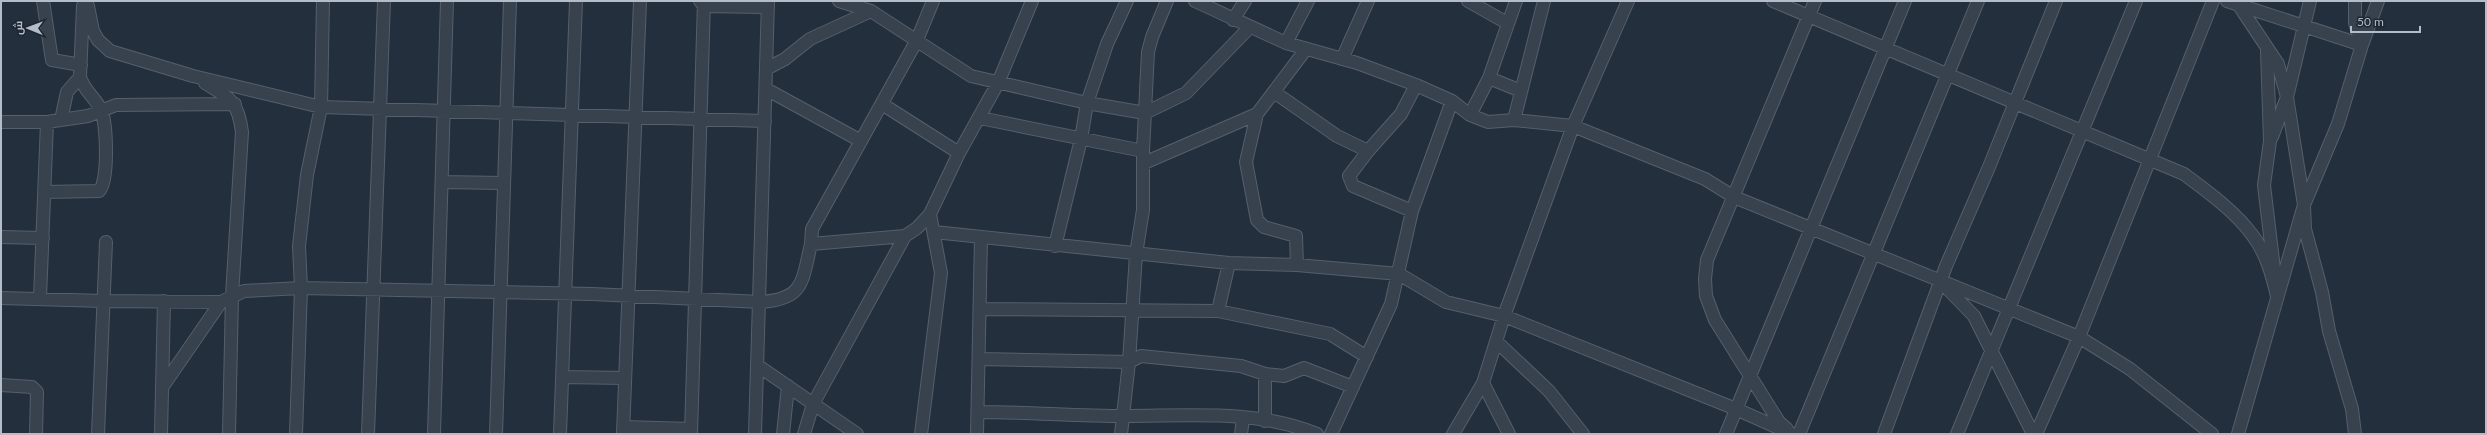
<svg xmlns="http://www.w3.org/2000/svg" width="2487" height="435" viewBox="0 0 2487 435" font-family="Lato,Cairo,sans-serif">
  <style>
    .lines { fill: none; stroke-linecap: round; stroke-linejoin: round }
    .minor-casing { stroke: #565f6c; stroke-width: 14 }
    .minor { stroke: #38414e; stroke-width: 12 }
  </style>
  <rect width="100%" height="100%" fill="#242f3e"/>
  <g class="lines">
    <g class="minor-casing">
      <path id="minor" d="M43 1 52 60 81 65
        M85 1 88 6 93 31 98 40 110 51 193 76 321 107 765 121
        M700 1 704 6 768 7
        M839 1 871 11 971 76 1087 103 1145 113 1186 93 1249 28
        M1195 1 1286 43 1357 63 1416 85 1452 101 1470 115 1488 122 1514 120 1573 126 1705 179 1734 197 2079 337 2130 369 2212 434
        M1468 1 1507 23
        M1773 1 2184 174C2207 191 2236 212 2253 236 2266 253 2272 275 2277 296
        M2227 1 2362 45
        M2236 1 2278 64 2287 97 2304 205 2305 229 2322 292 2329 331 2352 409 2355 434
        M2355 1V23L2362 45
        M1233 20 1245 1
        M1286 43 1308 1
        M2267 50 2270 141 2264 185 2274 269
        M1342 59 1368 1
        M766 69 785 59 810 39 871 11
        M1489 78 1521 91
        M205 83C230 98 238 101 242 132L232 296 229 434
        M766 89 861 141
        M1274 92 1337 136 1368 151 1349 176 1353 186 1412 211
        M882 104 959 153
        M1257 114 1246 162 1257 220 1264 227 1296 236 1297 265
        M1470 115 1489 78 1516 1
        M980 118 1143 151
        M61 120 67 92 80 77
        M1514 120 1544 1
        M1 122H47L88 116 116 105 235 104
        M2272 137 2287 97 2310 1
        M1368 151 1401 114 1416 85
        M1144 163 1257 114 1306 49
        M442 182 504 183
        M44 192 99 191C109 182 107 123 101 110 95 97 84 91 80 77L83 6
        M934 232 1229 263 1297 265 1399 274 1446 302 1504 316 1736 409 1792 434
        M1 237 43 238
        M811 244 812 229 917 40 933 1
        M1055 246 1081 139 1087 103 1107 44 1127 1
        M1944 285 1974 316 2033 434
        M1 298 104 301 221 302 244 291 301 288 592 294 761 302C804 299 802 282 811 244L905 236 917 228 930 214 959 153 998 83 1032 1
        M40 298 47 122
        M981 309 1218 311 1330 334 1367 357
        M1218 311 1229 263
        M1497 342 1549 391 1583 434
        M979 359 1129 362 1141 356 1241 366 1265 374 1284 376 1304 368 1353 387
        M757 365 857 434
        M562 377 625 378
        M1483 383 1509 434
        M1 385 32 387 37 392 36 434
        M163 386 221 302
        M979 412C1027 412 1076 416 1125 416 1188 416 1257 409 1317 434
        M1265 421V374
        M623 427 691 429
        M1787 429 1779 422 1715 320 1706 296 1705 279 1707 260 1815 1
        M98 434 106 242
        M161 434 164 301
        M296 434 301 288 299 246 307 175 321 107 323 1
        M368 434 384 1
        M434 434 447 1
        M496 434 510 1
        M560 434 576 1
        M623 434 640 1
        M691 434 704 1
        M755 434 768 1
        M783 434 788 386
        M804 434 813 404 905 236
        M921 434 941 273 930 214
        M977 434 981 237
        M1121 434 1129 362 1136 254 1143 210V151L1148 52 1152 37 1167 1
        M1241 434 1243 418
        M1331 434 1391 304 1412 211 1452 101
        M1453 434 1483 383 1504 316 1573 126 1628 1
        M1726 434 1905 1
        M1799 434 1978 1
        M1884 434 1946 266 1989 167 2056 1
        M1957 434 2136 1
        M2036 434 2079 337 2213 1
        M2238 434 2304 205 2338 124 2362 45 2378 1"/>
    </g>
    <use href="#minor" class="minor"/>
  </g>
  <rect width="2487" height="435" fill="none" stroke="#b4bcc9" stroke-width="4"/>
  <g transform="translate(28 28) rotate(271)" stroke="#1d2633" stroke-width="3" paint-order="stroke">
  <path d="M0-3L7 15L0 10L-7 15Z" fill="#b4bcc9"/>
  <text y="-6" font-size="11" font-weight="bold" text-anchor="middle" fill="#b4bcc9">ش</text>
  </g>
  <path d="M2351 26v6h69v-6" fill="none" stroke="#b4bcc9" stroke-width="2"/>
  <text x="2357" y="26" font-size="12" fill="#b4bcc9" stroke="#1d2633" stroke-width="3" paint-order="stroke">50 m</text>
</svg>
